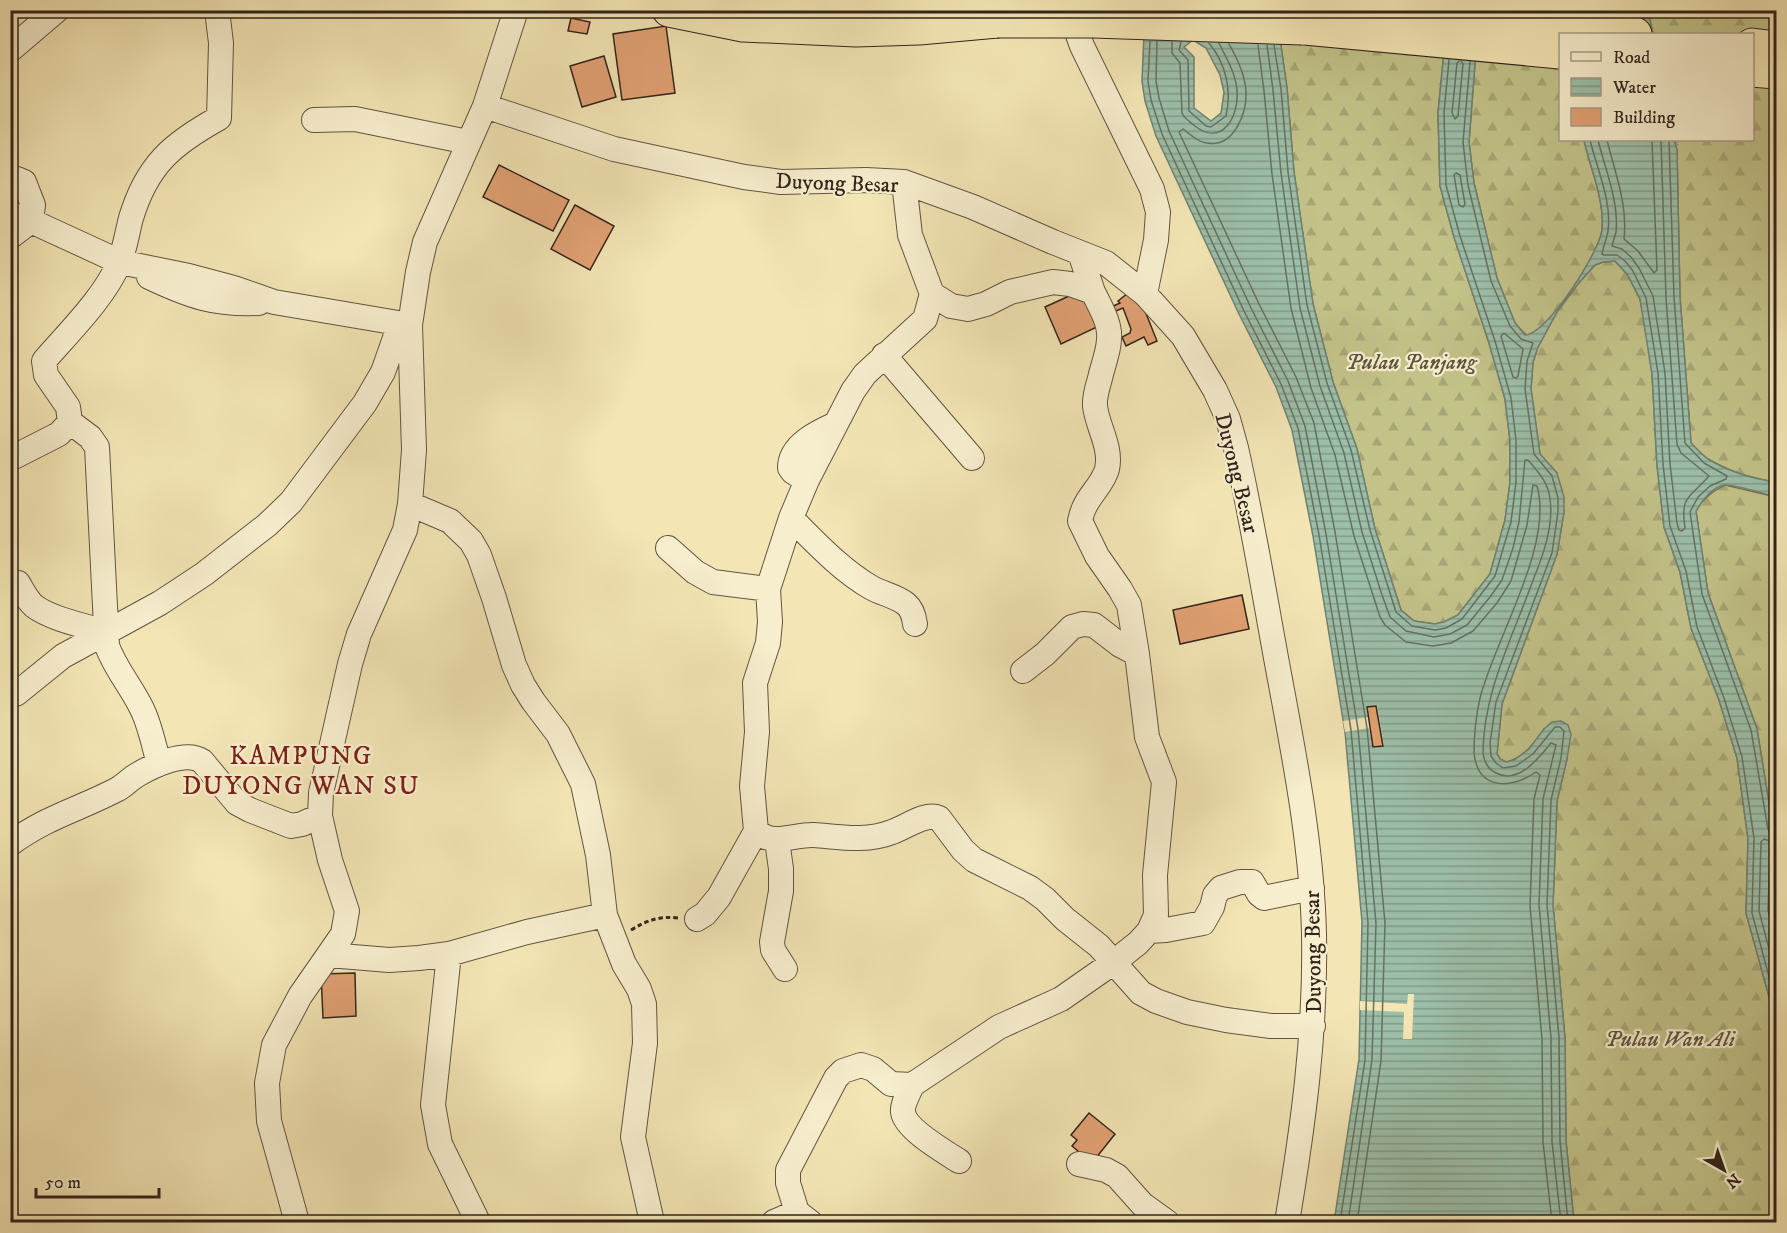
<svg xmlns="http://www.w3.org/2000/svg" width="1787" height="1233" viewBox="0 0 1787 1233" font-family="'IM FELL DW Pica',serif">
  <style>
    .forest { fill: url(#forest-firs); stroke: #7a7252; stroke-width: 1.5 }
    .water { fill: url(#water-rules); stroke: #718171; stroke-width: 1.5; fill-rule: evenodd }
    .pier { fill: #f3e5b4 }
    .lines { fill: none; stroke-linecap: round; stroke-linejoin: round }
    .shore { stroke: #667162; stroke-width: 1.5 }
    .building { fill: #e2a173; stroke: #31231c; stroke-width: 1.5 }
    .minor-casing { stroke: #625442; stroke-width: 26 }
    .highway-casing { stroke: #31231c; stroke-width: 35 }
    .path { stroke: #31231c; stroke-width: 3; stroke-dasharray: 4.5 3; stroke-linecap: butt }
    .minor { stroke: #f7eece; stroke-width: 24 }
    .highway { stroke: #f3e5b4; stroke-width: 33 }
    .highway-bridge-casing { stroke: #31231c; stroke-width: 35; stroke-linecap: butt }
    .highway-bridge { stroke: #f3e5b4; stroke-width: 33 }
    .labels { text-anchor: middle; stroke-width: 4.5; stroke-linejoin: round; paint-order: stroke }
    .street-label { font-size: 22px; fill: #31231c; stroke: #f7eece }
    .park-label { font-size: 22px; font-style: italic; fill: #5c533d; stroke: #f7eece }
    .quarter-label { font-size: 26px; letter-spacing: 1.5px; fill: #7a1f14; stroke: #f7eece }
  </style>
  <defs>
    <pattern id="forest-firs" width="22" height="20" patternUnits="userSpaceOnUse" patternTransform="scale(1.5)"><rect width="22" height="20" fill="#c2c289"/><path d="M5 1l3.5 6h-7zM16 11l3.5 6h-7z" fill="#a7a676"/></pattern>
    <pattern id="water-rules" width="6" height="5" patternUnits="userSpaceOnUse" patternTransform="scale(1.5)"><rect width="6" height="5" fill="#9cbfa9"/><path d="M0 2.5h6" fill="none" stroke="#809b89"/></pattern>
  </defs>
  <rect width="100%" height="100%" fill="#f3e5b4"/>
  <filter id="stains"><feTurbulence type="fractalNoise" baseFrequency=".00333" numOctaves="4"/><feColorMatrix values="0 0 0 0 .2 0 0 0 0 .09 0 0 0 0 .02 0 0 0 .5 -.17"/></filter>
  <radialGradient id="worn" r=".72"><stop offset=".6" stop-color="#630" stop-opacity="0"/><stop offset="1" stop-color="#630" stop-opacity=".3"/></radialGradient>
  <path class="forest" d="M1276 11H1448L1438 113 1440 186 1454 237 1489 343 1505 399 1510 440V482L1505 520 1490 574 1458 615 1444 622 1435 624 1414 621 1401 610 1375 529 1357 449 1333 382 1313 304 1294 172 1287 88Z
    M1479 11H1569L1570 34H1560V140H1584C1590 168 1605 200 1602 230 1600 251 1547 335 1526 335L1515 323 1497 278 1474 183 1469 142Z
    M1648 11H1776V482C1754 479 1728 471 1708 459 1702 455 1696 448 1691 443L1680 297 1677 150 1674 140H1752V34H1653Z
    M1615 261 1627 274 1640 299 1646 330 1652 374 1657 465 1664 527 1680 572 1691 628 1719 700 1737 758 1748 839 1746 913 1776 1022V1222H1574L1566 1141 1565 1038 1553 905 1557 801 1567 759 1544 729C1534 743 1524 758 1506 762L1500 759 1497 754 1502 704 1557 554 1564 512 1557 473 1540 454 1531 389 1533 362 1538 347 1557 312 1577 285 1595 265 1603 262Z
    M1725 485 1776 497V846L1757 729 1708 593 1696 511C1703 498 1712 491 1725 485Z"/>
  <path class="water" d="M1145 11H1276L1287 88 1294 172 1313 304 1333 382 1357 449 1375 529 1401 610 1414 621 1435 624 1444 622 1458 615 1490 574 1505 520 1510 482V440L1505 399 1489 343 1454 237 1440 186 1438 113 1448 11H1479L1469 142 1474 183 1497 278 1515 323 1525 335C1547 335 1600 251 1602 230 1605 200 1590 168 1584 140H1674L1677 150 1680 297 1691 443C1696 448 1702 455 1708 459 1728 471 1754 479 1776 482V497C1766 494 1733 484 1724 485 1712 487 1702 501 1696 511L1708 593 1757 729 1776 846V1022L1746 913 1748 839 1737 758 1719 700 1691 628 1680 572 1664 527 1657 465 1652 374 1640 299 1627 274 1615 261 1603 262 1595 265 1577 285 1557 312 1538 347 1533 362 1531 389 1540 454 1557 473 1564 497V512L1557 554 1502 704 1497 754 1500 759 1506 762 1514 760 1529 749 1544 729 1552 722 1561 721 1568 725 1571 734 1567 759 1557 801 1553 905 1565 1038 1566 1141 1574 1222H1334L1359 1059 1362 922 1345 732 1313 536 1292 430 1276 387 1239 314 1156 136 1145 101 1142 81ZM1193 40 1206 48 1220 75 1224 92 1221 113 1211 121 1194 108V57L1184 47Z
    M1569 11H1648L1653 34H1570Z"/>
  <path class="pier" d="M1377 705 1384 746 1373 748 1369 728 1345 732 1343 721 1368 717 1366 707Z
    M1408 994H1414L1412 1039H1403L1404 1012 1360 1010V1001L1407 1004Z"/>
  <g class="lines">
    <path class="shore" d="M1150 41 1148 81 1151 100 1162 134 1244 311 1281 384 1298 428 1319 535 1351 730 1368 923 1365 1060 1340 1222
      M1157 41 1156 81 1159 98 1169 131 1251 308 1288 381 1305 426 1326 534 1358 729 1376 923 1372 1060 1348 1222
      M1172 42V53L1180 63 1182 113C1185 119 1190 122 1195 126 1222 147 1239 117 1237 91 1236 73 1226 58 1219 43
      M1181 42 1179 50 1188 60 1189 111 1206 126 1211 127 1226 116C1232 90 1226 64 1209 43
      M1229 44C1237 58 1245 74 1246 91 1247 113 1234 148 1207 143 1197 142 1190 134 1183 129L1179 132 1259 304 1296 377 1314 423 1335 532 1367 728 1385 923 1381 1061 1357 1222
      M1258 45 1264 91 1272 174 1291 308 1311 388 1335 455 1354 536 1380 617 1385 625 1406 642 1433 646 1451 643 1473 631 1497 603 1511 581 1527 525 1533 485 1537 486C1554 545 1495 639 1480 698 1476 716 1474 736 1474 753 1478 791 1511 789 1536 772L1540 775 1534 799 1530 906 1542 1039 1543 1142 1552 1222
      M1267 45 1273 90 1281 173 1300 308 1320 386 1344 453 1362 532 1382 595 1390 617 1406 631 1434 637 1450 634 1467 625 1490 597 1502 580 1513 548 1519 522 1525 460H1528C1539 473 1548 482 1550 499 1554 527 1542 558 1532 583 1512 638 1483 694 1483 753 1484 762 1488 769 1496 773 1518 785 1539 758 1551 743L1556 745 1543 799 1539 905 1551 1038 1552 1142 1561 1222
      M1274 45 1281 89 1288 172 1307 305 1327 383 1351 450 1370 530 1396 612 1412 626 1435 630 1446 628 1462 619 1495 576 1511 522 1516 482V440L1511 398 1495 341 1460 236 1446 185 1444 113 1449 60
      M1459 61 1457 63 1452 113 1455 119 1458 116 1463 64 1461 61
      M1470 62 1463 142 1468 185 1491 281 1510 326 1521 339 1533 343 1527 361 1525 389 1534 454 1552 476 1558 498V512L1552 553 1496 702 1490 743 1491 756 1496 763 1503 768 1516 766 1533 754 1555 727H1560L1564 731 1561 758 1551 800 1547 905 1559 1038 1560 1141 1568 1222
      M1590 140C1597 169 1612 201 1608 231 1607 239 1603 246 1602 254L1604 255H1617L1625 261 1633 271 1646 298 1658 373 1663 464 1670 526 1686 571 1697 627 1724 698 1742 757 1754 838 1752 913 1776 1003
      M1598 140C1605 169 1619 201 1616 232 1615 237 1613 241 1612 246L1622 249 1631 257 1639 268 1653 296 1665 373 1670 464 1677 523 1679 530 1682 531 1685 528C1680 495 1690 498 1709 476L1681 453 1677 444 1666 298 1661 140
      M1607 140C1615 173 1628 205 1624 239L1638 251 1654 273 1657 270 1652 140
      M1669 140 1674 297 1685 443 1704 463 1727 476 1726 479 1710 486 1698 497 1690 512 1702 594 1751 730 1768 829 1771 834 1776 835
      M1456 173 1460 175 1465 204 1463 207 1459 205 1454 175Z
      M1504 333 1523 349 1518 376 1516 378 1513 377 1501 336Z
      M1776 843 1764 839 1761 842 1759 911 1776 975
      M1776 852H1772L1770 854 1768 910 1776 941"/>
  </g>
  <path class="building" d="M571 18 590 22 587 34 568 31Z
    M666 26 675 93 622 100 613 34Z
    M604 56 616 97 582 107 570 66Z
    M499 165 569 200 553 231 483 197Z
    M575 205 614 226 590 270 551 249Z
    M1080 291 1097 327 1061 344 1045 307Z
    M1128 293 1143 306 1157 341 1148 345 1144 337 1126 346 1122 337 1130 333 1131 329 1123 308 1111 313 1109 308 1120 303 1118 301Z
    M1242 595 1249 629 1180 644 1173 610Z
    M1376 706 1383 746 1373 747 1367 707Z
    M355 973 356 1016 323 1018 321 974Z
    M1089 1113 1115 1134 1092 1163 1072 1146 1077 1140 1071 1135Z"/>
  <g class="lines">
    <g class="minor-casing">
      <path id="minor" d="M1072 10 1074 24 1082 46 1152 189 1158 212 1156 240 1145 294
        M10 50 57 10
        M485 106 614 149 744 177 781 182 866 180 904 182 973 207 1053 242 1106 263 1145 294 1183 336 1215 390 1228 419 1236 448C1253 523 1265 599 1279 674 1295 760 1312 847 1314 934 1316 1032 1303 1127 1287 1222
        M314 120 355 119 468 142
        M10 181 17 179 24 182 33 205 31 221 10 237
        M10 214 31 221 120 262 189 276 234 288 274 302 410 325
        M149 277C189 296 214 305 259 303
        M932 294 951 306 968 309 986 304 1010 292 1053 282 1070 284 1093 292 1080 253
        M884 355 972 458
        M10 459 59 434 70 422
        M807 480 793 472 790 468C790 445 818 432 836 424
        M410 504 450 521 471 541 479 555 494 598 514 665 523 685 533 701 558 734 583 784 598 855 605 915 624 964 639 989 644 1004 645 1043 633 1137 652 1222
        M791 518C816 543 842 571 872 588 883 594 896 596 906 604 912 609 914 616 915 624
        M668 548 695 572 713 582 768 589
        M18 583C23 591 27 600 34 606 51 619 85 626 106 632
        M1023 671 1045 654 1072 627 1083 624 1094 625 1120 645 1137 654
        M16 694 63 656 160 603 204 574 267 525 291 502 365 403 383 372 400 324
        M159 764C154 746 150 725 142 709 131 686 116 670 107 646L97 447 90 437 70 422 68 407 46 375 44 361C69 332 104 298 119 263 125 249 127 233 131 218 147 165 172 144 219 118L221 43 217 10
        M756 831C773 847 794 834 814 835 841 837 866 842 892 832 907 827 925 812 939 818L963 850 974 860 1030 888 1045 899 1065 919 1099 946 1141 993 1156 1001 1187 1012 1226 1020 1271 1026H1313
        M777 840 781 869V891L772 942 773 950 785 969
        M10 844C46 817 80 809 118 789 125 785 130 779 137 775 152 766 185 750 202 761L237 803 250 810 291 826 302 824 320 816
        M697 919 705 914 719 897 756 831 752 786 757 732 755 683 768 643 770 622 768 589 791 518 807 480 853 391 865 374 925 319 932 294 910 235 904 182
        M1149 931 1166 930 1203 923 1212 907 1215 895 1221 888 1240 882H1252L1259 894 1264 898 1312 888
        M449 954 433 1105 440 1144 478 1222
        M329 955 389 960 419 958 449 954 527 932 605 915
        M912 1085C909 1093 902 1104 903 1112 905 1129 945 1152 959 1161
        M1079 1164 1106 1170 1117 1176 1142 1204 1167 1222
        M297 1222 269 1121 267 1083 274 1045 300 996 343 934 347 911 330 860 320 816 321 793 350 664 359 634 405 530 410 504 414 450 410 325 418 272 425 242 485 106 516 10
        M774 1222 797 1212
        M810 1222 797 1212 788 1183V1170L836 1078 843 1071 861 1065 873 1069 891 1084 912 1085 999 1027 1061 999 1114 962 1138 943 1149 931 1156 915 1155 875 1164 782 1147 737 1137 654 1129 605 1120 589 1097 556 1080 521C1081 517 1082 512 1084 508 1090 494 1103 484 1107 469 1112 447 1097 426 1095 406 1094 395 1099 384 1101 374 1113 333 1113 331 1093 292"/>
    </g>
    <g class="highway-casing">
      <path id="highway" d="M669 10 743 25 856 30 919 28 997 21
        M1378 10 1635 34
        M1273 25 1560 52
        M1752 45 1776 48
        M1752 70 1776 72"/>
    </g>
    <path class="path" d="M631 930C648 920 659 916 678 918"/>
    <use href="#minor" class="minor"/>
    <use href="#highway" class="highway"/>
    <g class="highway-bridge-casing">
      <path id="highway-bridge" d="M997 21H1093L1302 28"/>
    </g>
    <use href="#highway-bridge" class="highway-bridge"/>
  </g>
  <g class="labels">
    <g class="street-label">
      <text transform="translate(837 182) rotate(2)" y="8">Duyong Besar</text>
      <text transform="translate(1238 473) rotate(76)" y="8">Duyong Besar</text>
      <text transform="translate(1312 952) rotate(-91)" y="8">Duyong Besar</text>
    </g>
    <g class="park-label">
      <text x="1411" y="369">Pulau Panjang</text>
      <text x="1670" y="1046">Pulau Wan Ali</text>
    </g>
    <g class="quarter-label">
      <text x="301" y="764">KAMPUNG<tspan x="301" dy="30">DUYONG WAN SU</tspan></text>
    </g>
  </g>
  <rect width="1787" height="1233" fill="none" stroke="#f3e5b4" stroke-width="36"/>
  <rect x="12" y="12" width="1763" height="1209" fill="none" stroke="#31231c" stroke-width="3"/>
  <rect x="18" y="18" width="1751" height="1197" fill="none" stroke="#31231c" stroke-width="1.5"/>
  <rect x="1559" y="33" width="195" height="108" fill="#f7eece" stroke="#a89d87" stroke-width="1.5"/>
  <rect x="1571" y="52" width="30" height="9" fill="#f7eece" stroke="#a89d87" stroke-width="1.5"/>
  <text x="1613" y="63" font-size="18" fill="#31231c">Road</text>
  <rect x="1571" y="78" width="30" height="18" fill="url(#water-rules)" stroke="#a89d87" stroke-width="1.5"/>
  <text x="1613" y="93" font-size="18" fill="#31231c">Water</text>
  <rect x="1571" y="108" width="30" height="18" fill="#e2a173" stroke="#a89d87" stroke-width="1.5"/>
  <text x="1613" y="123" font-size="18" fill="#31231c">Building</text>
  <g transform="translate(1724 1170) rotate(140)" stroke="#f7eece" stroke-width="4.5" paint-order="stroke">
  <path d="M0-4.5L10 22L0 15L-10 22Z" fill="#31231c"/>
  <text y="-9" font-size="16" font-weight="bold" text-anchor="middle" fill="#31231c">N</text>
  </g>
  <path d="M36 1188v9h123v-9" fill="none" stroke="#31231c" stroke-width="3"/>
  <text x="45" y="1188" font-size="18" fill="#31231c" stroke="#f7eece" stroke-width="4.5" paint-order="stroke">50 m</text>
  <rect width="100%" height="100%" filter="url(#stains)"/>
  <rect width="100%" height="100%" fill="url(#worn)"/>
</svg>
